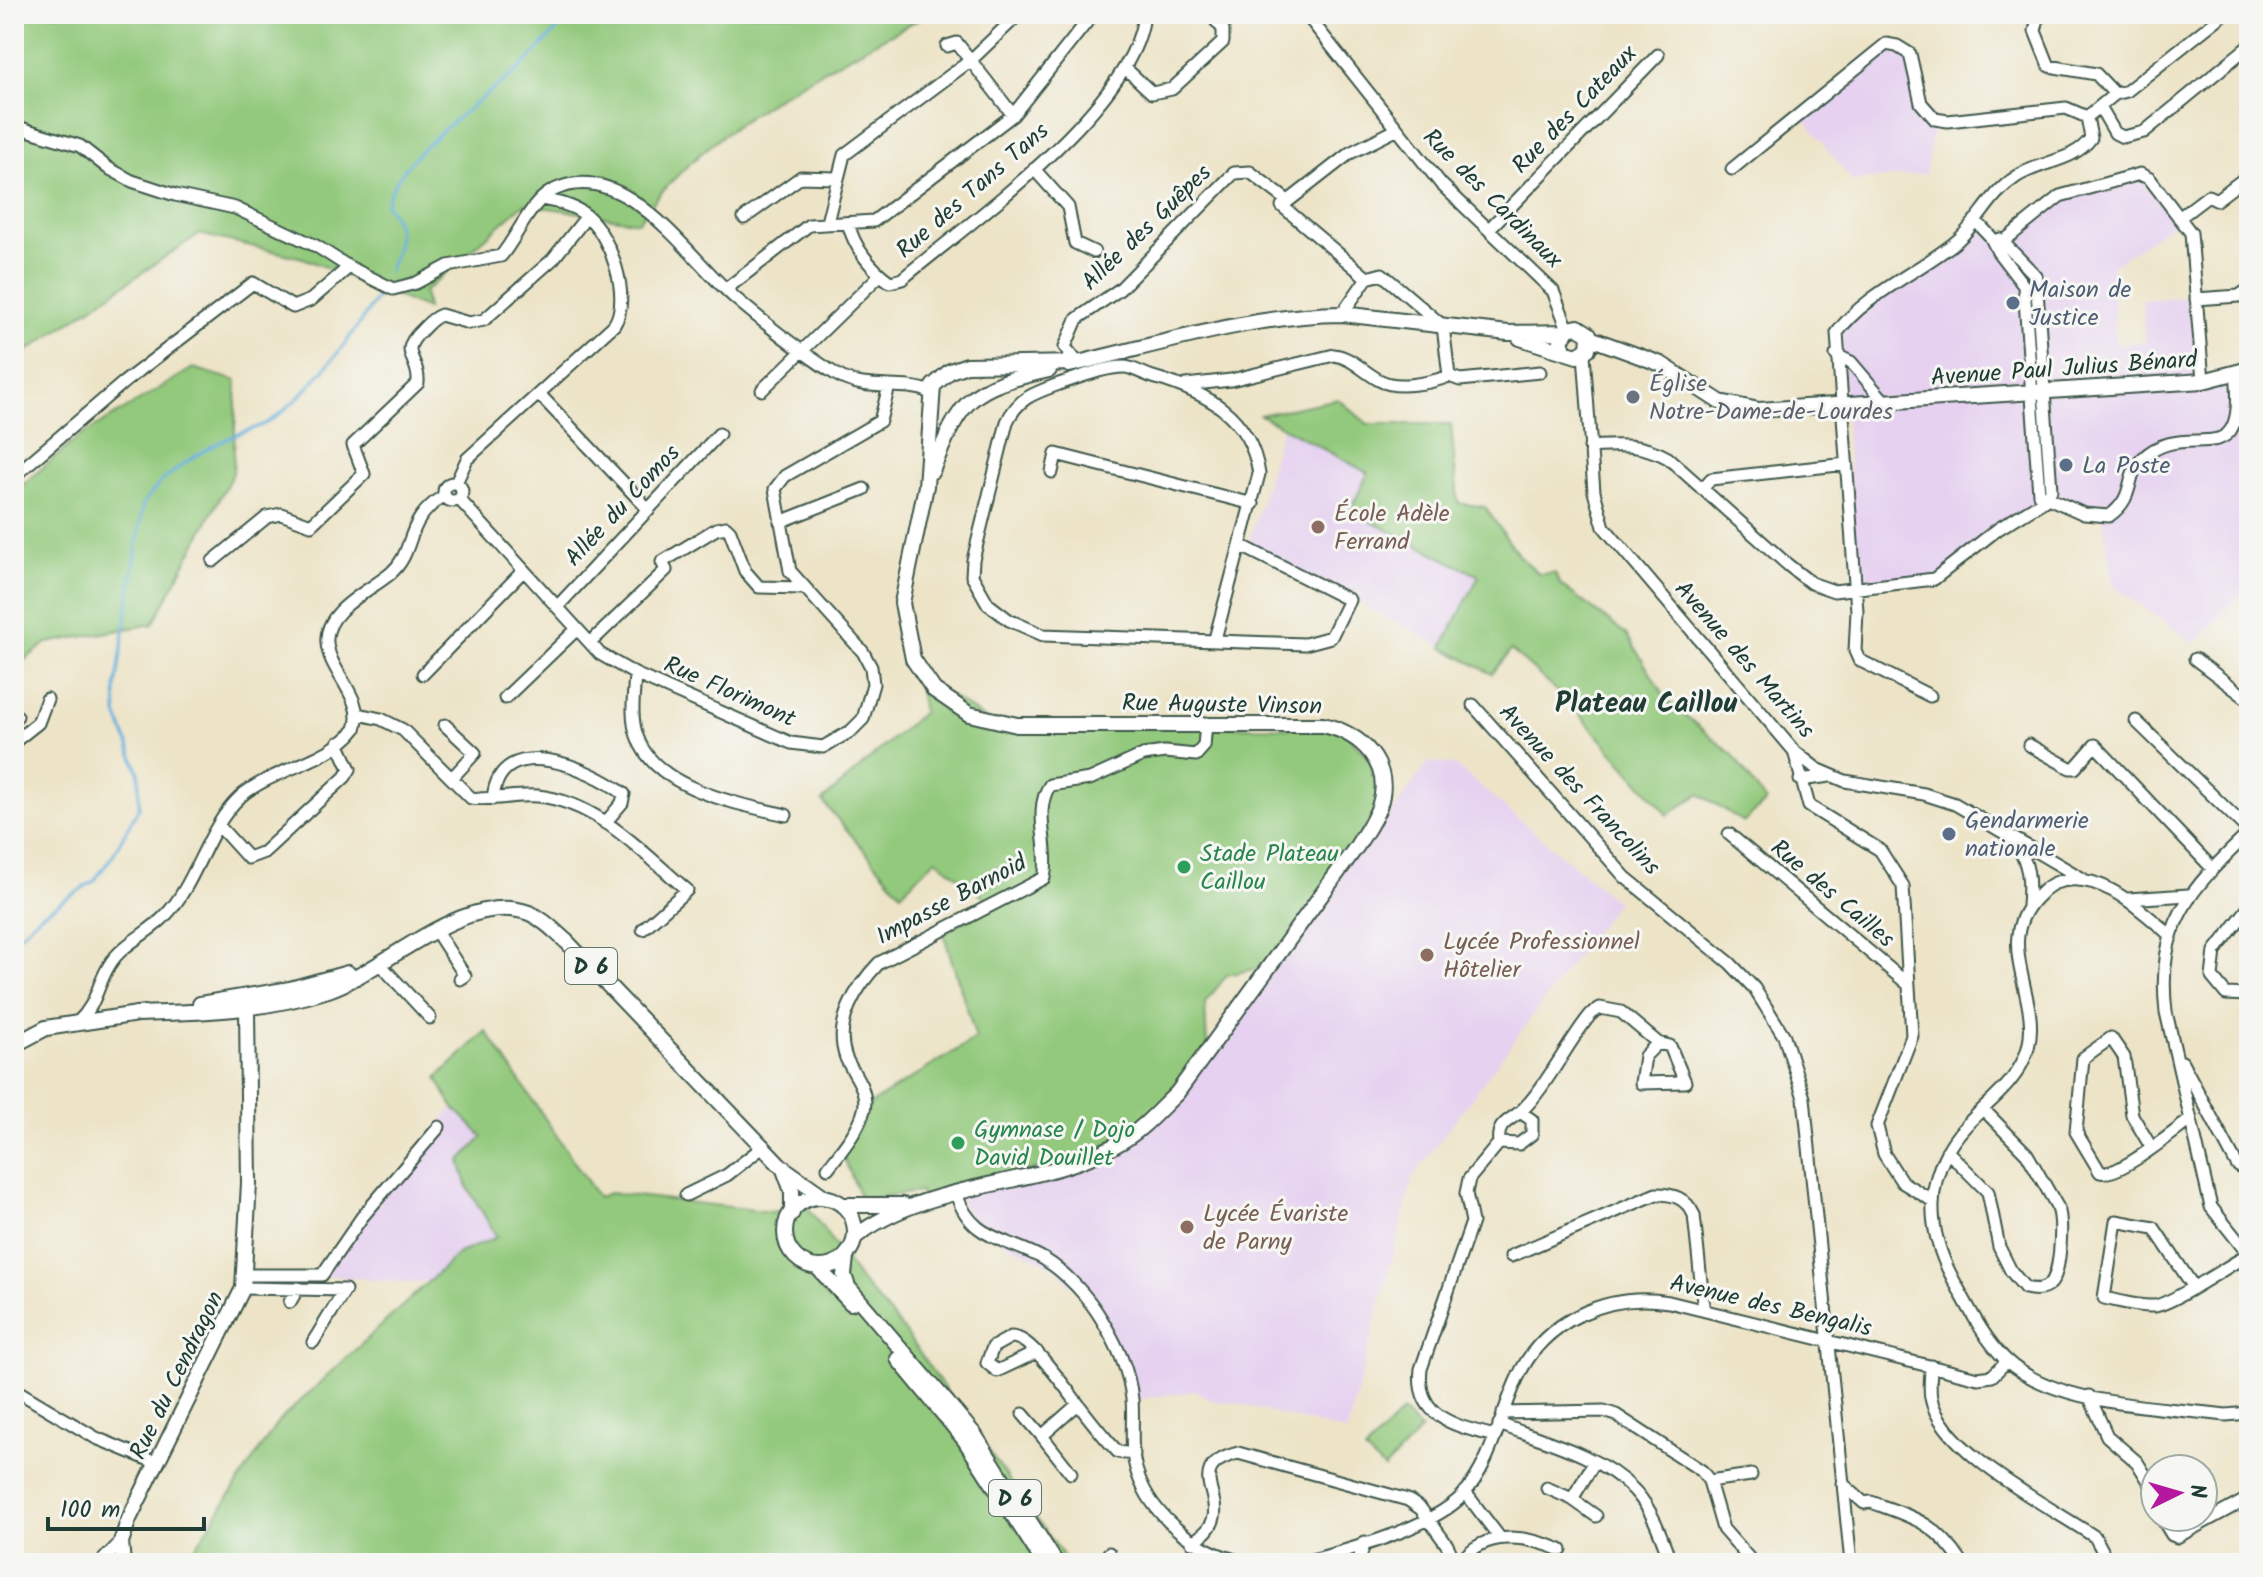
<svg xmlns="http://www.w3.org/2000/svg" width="2263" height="1577" viewBox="0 0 2263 1577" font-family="Kalam,sans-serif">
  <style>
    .built { fill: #e6d2f0 }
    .green { fill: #92c97c; stroke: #588358; stroke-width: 2 }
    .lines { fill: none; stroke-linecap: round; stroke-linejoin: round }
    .stream { stroke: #62aedb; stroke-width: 3 }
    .minor-casing { stroke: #3e564a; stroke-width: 15 }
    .major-casing { stroke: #3e564a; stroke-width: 18 }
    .minor { stroke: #fff; stroke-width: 11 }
    .major { stroke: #fff; stroke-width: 14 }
    .service-dot { fill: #5c6f8a; stroke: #f6f6f2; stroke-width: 3 }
    .worship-dot { fill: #6b7280; stroke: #f6f6f2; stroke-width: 3 }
    .education-dot { fill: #8d6e63; stroke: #f6f6f2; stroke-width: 3 }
    .leisure-dot { fill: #2e9e5b; stroke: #f6f6f2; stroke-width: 3 }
    .labels { text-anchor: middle; stroke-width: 6; stroke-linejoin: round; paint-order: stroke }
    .shield { fill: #f6f6f2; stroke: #60746d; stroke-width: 2 }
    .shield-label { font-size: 22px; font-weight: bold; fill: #1f3d34 }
    .street-label { font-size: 24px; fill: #1f3d34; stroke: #f6f6f2 }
    .service-label { font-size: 24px; fill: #4e5e75; stroke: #f6f6f2; text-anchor: start }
    .worship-label { font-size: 24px; fill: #5b616d; stroke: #f6f6f2; text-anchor: start }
    .education-label { font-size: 24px; fill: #785e54; stroke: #f6f6f2; text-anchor: start }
    .leisure-label { font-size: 24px; fill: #27864d; stroke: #f6f6f2; text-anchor: start }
    .quarter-label { font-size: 28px; font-weight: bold; fill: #1f3d34; stroke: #f6f6f2 }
  </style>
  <rect width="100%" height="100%" fill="#f6f6f2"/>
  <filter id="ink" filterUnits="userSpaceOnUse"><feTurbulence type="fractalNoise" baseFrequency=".0125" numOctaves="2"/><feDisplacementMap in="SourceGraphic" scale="16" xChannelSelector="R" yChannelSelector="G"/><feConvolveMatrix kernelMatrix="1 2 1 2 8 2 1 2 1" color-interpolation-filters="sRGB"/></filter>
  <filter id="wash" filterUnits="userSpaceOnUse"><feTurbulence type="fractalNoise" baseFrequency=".006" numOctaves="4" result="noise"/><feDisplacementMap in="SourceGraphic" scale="32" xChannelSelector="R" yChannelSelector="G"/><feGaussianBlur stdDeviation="1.8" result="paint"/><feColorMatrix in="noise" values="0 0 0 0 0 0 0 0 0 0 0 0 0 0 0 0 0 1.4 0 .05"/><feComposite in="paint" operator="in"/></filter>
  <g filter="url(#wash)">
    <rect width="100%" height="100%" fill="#ede4c7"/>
    <path class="built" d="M1886 44 1910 54 1921 103 1935 119 1925 174 1852 181 1799 113Z
      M2135 178 2143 181 2175 222 2113 265 2115 344 2145 342 2142 300 2196 296 2203 381 2236 373 2238 392 2249 408V586L2195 644 2112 585 2103 516 2047 499 1934 579 1855 590 1841 327 1969 234 1987 231 2012 234 2060 196Z
      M1282 427 1368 473 1351 511 1480 576 1442 647 1249 544Z
      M1429 762 1455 765 1617 902 1413 1177 1347 1432 1232 1402 1212 1401 1197 1391 1132 1400 1101 1317 1056 1268 978 1230 956 1193 1149 1121 1357 846 1364 850Z
      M453 1107 483 1137 468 1188 500 1240 488 1275 408 1283 322 1275Z"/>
    <path class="green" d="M14 14H928C823 72 709 122 638 222L524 204 424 292 427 309 303 258 199 234 14 360Z
      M193 368 237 381 233 473 153 624 47 643 14 668V492L79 437Z
      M1338 399 1368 424H1451L1458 503 1485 507 1519 556 1539 574 1555 573 1561 585 1626 634 1667 700 1733 755 1766 802 1744 822 1699 794 1668 815 1567 700 1511 650 1492 674 1442 647 1479 576 1350 511 1368 473 1260 415Z
      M913 659 922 677 988 721 1342 729 1380 771 1379 808 1268 966 1227 975 1205 1003 1207 1049 1177 1093 1120 1142 924 1204 920 1192 861 1199 841 1151 864 1108 976 1038 943 932 994 905 936 859 901 893 822 801 923 712Z
      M486 1031 598 1197 610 1193 772 1212 806 1205 860 1280 901 1327 1068 1563H185L278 1422 459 1253 497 1237 468 1188 460 1161 483 1137 453 1107 437 1078Z
      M1402 1412 1421 1430 1384 1469 1365 1451Z"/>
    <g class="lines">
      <path class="stream" d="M388 272C399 247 406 228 386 205 396 156 483 100 520 68 539 51 554 31 572 14
        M14 940 42 914 94 881 113 855 139 807V773L117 714 116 688 143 504C162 474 203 449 236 435 247 430 259 428 270 421 306 398 356 332 378 295"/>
    </g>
  </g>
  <g filter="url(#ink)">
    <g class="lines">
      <g class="minor-casing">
        <path id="minor" d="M1306 14 1441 184 1553 291 1568 329
          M2039 14 2035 31 2049 66 2096 74 2115 94
          M947 46 957 43 1013 115
          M1125 68 1152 93 1172 89 1223 42V29L1210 14
          M2101 109 2115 133 2123 137 2144 132 2249 46
          M2087 117 2115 94 2127 91 2224 14
          M14 126 80 146 108 168 132 181 175 195 235 208 316 246 349 267 393 289 416 283 448 266 501 256C518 236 530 201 554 190 625 156 690 260 735 298 767 325 802 353 837 375 867 393 900 380 931 392
          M1034 169 1068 207 1075 243 1094 252
          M1732 169 1886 44 1897 46 1910 54 1921 103 1935 119 1948 121 2066 108 2087 117 2091 138C2074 162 2040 161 2016 177 1989 195 1981 219 1958 240 1923 270 1863 295 1837 333L1857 611 1855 651 1859 660 1930 696
          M744 218 801 177 836 178
          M2179 218 2208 196 2216 200 2249 175
          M1975 220 1990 236 1998 252 2024 286 2039 494 2084 514 2109 516C2137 496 2124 477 2142 459 2187 414 2248 483 2236 373
          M827 222 844 155 971 60 1019 14
          M848 223C854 247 870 268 890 282L902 279C970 222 1136 105 1144 14
          M1489 229 1658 55
          M2000 239 2036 276 2051 490 2047 499
          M2004 241 2060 196 2140 174 2150 179 2191 233 2203 381
          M1367 278 1282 206 1350 153 1396 130
          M726 289 809 225 874 221 1013 115 1093 14
          M2196 299 2239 296 2249 289
          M1342 314 1367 278 1382 274 1443 326 1449 376
          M1584 354 1594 492 1604 527 1794 751 1817 769 1845 781 1924 794 1955 804 2083 879
          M1836 355 1851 362 1886 403
          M1078 363 1065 347 1077 319 1120 289 1234 173 1250 172 1288 201
          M1186 385 1231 380 1334 355C1351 357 1364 372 1379 380 1396 390 1431 383 1449 376L1460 380 1540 372
          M762 390 880 275
          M540 395 649 510
          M1590 447C1619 445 1641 443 1668 458L1788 565 1811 583 1834 591 1934 579 1998 529 2047 499
          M1052 472 1056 454 1253 504
          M14 476 123 383 253 283 293 307 311 300 349 267
          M456 483 467 459 614 325C632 298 611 237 587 216 574 205 557 202 541 199
          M444 492a9 9 0 1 1 18 0a9 9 0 1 1-18 0Z
          M1702 489 1711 479 1847 464
          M459 499 600 654 635 674 791 743 823 747 851 731 863 719 873 684 871 667 863 652 790 571 775 489 785 476 880 421 889 386
          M780 522 864 489
          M213 561 267 517 281 514 311 525 364 474 353 445 418 383C420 357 397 354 421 331 427 325 432 318 441 315L469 323 484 320 553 259 587 216
          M557 607 719 434
          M1215 639 1259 474C1250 414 1205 392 1153 377 1144 375 1133 367 1124 367 1104 367 1078 378 1059 384 1034 393 1018 398 1007 422L973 560 972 576 988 604 1009 620 1043 635 1305 644 1331 637 1349 600 1242 546
          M590 643 666 570 662 562 716 529 726 527 730 531 745 571 759 587 802 588
          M2195 659 2249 700
          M423 674 523 571
          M635 674C634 694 630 717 637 736 654 789 739 804 786 815
          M505 698 577 629
          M1473 705 1625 877 1730 963 1754 988 1784 1036 1804 1098 1851 1563
          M14 714 17 716
          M358 714 381 719 403 730 471 798C493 801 516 794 538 796 598 802 644 854 687 890L643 929
          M2136 721 2249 831
          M445 725 475 753 452 778
          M14 742 38 723 47 699
          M2029 745 2070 768H2075L2095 745 2212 868
          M1794 751 1809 806 1880 850 1903 886 1912 1036 1877 1126 1884 1154 1902 1182 1933 1201
          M1800 780 1830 776
          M493 799C499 729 591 768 624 794L622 803 605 823
          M219 826 248 858 264 852 345 777 350 769 338 743
          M2249 833C2190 889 2156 925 2166 1012L2211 1207 2249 1255
          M1729 834 1909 985
          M2013 841C2030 862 2030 881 2028 906
          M2128 899 2188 895
          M2249 907 2215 951 2212 977 2226 994 2249 995
          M436 931 465 976 460 979
          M2171 936C2142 911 2098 867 2055 883 2047 886 2042 892 2036 898 1992 944 2042 997 2028 1048 2015 1094 1968 1111 1947 1152 1924 1195 1931 1238 1953 1279 1968 1306 1983 1338 2006 1360 2055 1406 2162 1407 2226 1415L2249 1413
          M379 963 430 1018
          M78 1022C98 1003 96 986 110 964 122 944 149 933 165 916 197 883 206 829 240 797 270 770 331 761 355 729 366 699 329 672 327 643 324 610 370 591 391 573 417 550 402 522 445 495
          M2182 1062 2237 1165 2249 1173
          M1499 1143 1519 1144 1532 1134V1120L1520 1112
          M2151 1147 2132 1115 2124 1057 2111 1038 2083 1058 2076 1132 2100 1172C2117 1179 2173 1132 2190 1120
          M1947 1151 1988 1192 1999 1247 2011 1271 2025 1288C2034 1290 2043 1291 2050 1284 2061 1274 2063 1222 2058 1208L2027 1154 1984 1110
          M828 1168C841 1151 859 1130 864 1110 869 1090 853 1074 846 1058 833 1023 856 987 879 963L1044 878C1051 848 1032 811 1050 785L1090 779 1143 755 1165 752 1196 755 1204 746 1206 723
          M956 1193C971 1241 1005 1237 1044 1259 1067 1273 1089 1298 1102 1320 1117 1345 1129 1370 1132 1399 1134 1423 1129 1448 1137 1472 1152 1519 1202 1556 1250 1563
          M686 1195 727 1175 764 1146
          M1511 1256 1656 1194C1674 1194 1686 1198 1694 1215L1704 1310
          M245 1275H322L362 1217 439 1127
          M2193 1286 2154 1228 2116 1221 2104 1298C2119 1301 2138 1307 2154 1306 2171 1305 2229 1265 2248 1255
          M243 1288 345 1290 313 1342
          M290 1302 298 1288
          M1037 1352 997 1371 987 1363 993 1347 1011 1337C1023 1337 1033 1349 1041 1357 1068 1388 1089 1422 1118 1452L1134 1454
          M1931 1366C1931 1376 1929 1388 1931 1398 1941 1452 2051 1507 2095 1537L2102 1550 2103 1563
          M14 1389 96 1438 157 1463
          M2089 1396 2107 1436 2137 1462 2155 1491
          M1503 1413 1604 1411 1616 1415 1702 1471 1709 1481 1723 1529 1753 1563
          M1023 1414 1042 1436
          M1499 1424C1544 1441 1600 1455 1634 1490 1653 1510 1662 1538 1671 1563
          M1495 1436C1456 1426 1415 1418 1421 1369L1472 1222 1466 1193 1469 1179 1499 1143C1496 1123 1510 1121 1521 1111 1544 1091 1569 1040 1591 1014L1600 1008 1621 1012 1658 1043 1670 1046 1685 1082 1641 1083 1645 1056 1658 1043
          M1594 1463 1572 1499 1596 1516
          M1071 1473 1042 1436 1078 1404
          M1709 1481 1751 1475
          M1842 1483 1864 1503 1871 1502C1915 1518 1935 1522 1962 1563
          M1547 1488 1572 1499
          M1465 1492 1500 1538
          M2161 1517 2172 1535 2177 1537 2249 1498
          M1192 1542C1250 1509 1170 1471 1238 1453L1408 1500 1421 1509 1447 1545 1450 1551 1445 1563
          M1109 1553 1111 1563
          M100 1563 121 1542
          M1301 1563C1346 1551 1432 1528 1463 1495 1491 1464 1500 1416 1517 1379 1543 1320 1608 1292 1669 1302L1978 1378 1992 1376 2007 1361
          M1358 1563 1365 1542
          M1460 1563C1484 1528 1528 1536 1561 1550"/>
      </g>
      <g class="major-casing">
        <path id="major" d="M1520 338 1577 356 1588 349 1589 334 1578 327 1568 329 1561 341 1564 350
          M1590 338 1661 364 1720 402 1759 410 2203 381 2249 369
          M1069 365C1158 345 1250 315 1342 314L1508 333 1565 332
          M932 471C962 397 969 388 1049 370
          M200 1004 290 989 348 973
          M135 1014C201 1012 264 1011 328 990 385 971 465 889 529 913 544 919 555 932 567 942L782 1167 826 1198
          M14 1045 46 1028 144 1013
          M783 1167 792 1191V1213
          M785 1232a35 35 0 1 1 70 0a35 35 0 1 1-70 0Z
          M843 1205H903
          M855 1237C931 1178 1040 1190 1121 1142 1143 1129 1159 1110 1177 1093L1357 846C1364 834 1374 821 1379 807 1394 765 1361 733 1323 725H1017L969 714 934 690 913 659 902 603 926 486 933 386 950 371 967 365 1078 363
          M846 1257 844 1275 848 1287 974 1434 1056 1563
          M817 1267 851 1303
          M898 1359 964 1439 1044 1563
          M123 1563 121 1542 129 1519 243 1288 249 1183 247 1009 253 1002"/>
      </g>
      <use href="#minor" class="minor"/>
      <use href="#major" class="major"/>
    </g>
  </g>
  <g class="service-dot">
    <circle cx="2013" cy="303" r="8"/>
    <circle cx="2066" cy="465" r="8"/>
    <circle cx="1949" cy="834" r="8"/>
  </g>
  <circle class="worship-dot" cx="1633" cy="397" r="8"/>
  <g class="education-dot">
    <circle cx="1318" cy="527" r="8"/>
    <circle cx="1427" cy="955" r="8"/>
    <circle cx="1187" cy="1227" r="8"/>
  </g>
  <g class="leisure-dot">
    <circle cx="1184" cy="867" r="8"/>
    <circle cx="958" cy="1143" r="8"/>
  </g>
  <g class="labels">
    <g class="shield">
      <rect x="565" y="948" width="52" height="36" rx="6"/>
      <rect x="989" y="1480" width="52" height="36" rx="6"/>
    </g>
    <g class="shield-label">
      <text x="591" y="974">D 6</text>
      <text x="1015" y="1506">D 6</text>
    </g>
    <g class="street-label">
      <text transform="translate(1574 109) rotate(-46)" y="8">Rue des Cateaux</text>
      <text transform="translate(972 190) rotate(-41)" y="8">Rue des Tans Tans</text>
      <text transform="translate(1493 198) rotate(45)" y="8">Rue des Cardinaux</text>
      <text transform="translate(1146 227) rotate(-44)" y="8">Allée des Guêpes</text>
      <text transform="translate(2064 368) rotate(-4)" y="8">Avenue Paul Julius Bénard</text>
      <text transform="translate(622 505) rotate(-47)" y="8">Allée du Comos</text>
      <text transform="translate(1745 659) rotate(49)" y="8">Avenue des Martins</text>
      <text transform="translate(730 691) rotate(24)" y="8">Rue Florimont</text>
      <text transform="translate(1222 704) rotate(1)" y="8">Rue Auguste Vinson</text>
      <text transform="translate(1580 789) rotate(47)" y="8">Avenue des Francolins</text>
      <text transform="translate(1833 893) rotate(40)" y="8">Rue des Cailles</text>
      <text transform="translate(951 899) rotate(-28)" y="8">Impasse Barnoid</text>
      <text transform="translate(1771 1305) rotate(13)" y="8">Avenue des Bengalis</text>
      <text transform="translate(176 1375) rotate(-64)" y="8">Rue du Cendragon</text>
    </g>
    <g class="service-label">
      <text x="2029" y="297">Maison de<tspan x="2029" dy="28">Justice</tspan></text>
      <text x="2082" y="473">La Poste</text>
      <text x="1965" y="828">Gendarmerie<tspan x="1965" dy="28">nationale</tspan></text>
    </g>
    <g class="worship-label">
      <text x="1649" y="391">Église<tspan x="1649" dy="28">Notre-Dame-de-Lourdes</tspan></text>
    </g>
    <g class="education-label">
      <text x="1334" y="521">École Adèle<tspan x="1334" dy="28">Ferrand</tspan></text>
      <text x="1443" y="949">Lycée Professionnel<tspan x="1443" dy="28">Hôtelier</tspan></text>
      <text x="1203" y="1221">Lycée Évariste<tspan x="1203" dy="28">de Parny</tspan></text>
    </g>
    <g class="leisure-label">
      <text x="1200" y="861">Stade Plateau<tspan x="1200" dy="28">Caillou</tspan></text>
      <text x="974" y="1137">Gymnase / Dojo<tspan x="974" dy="28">David Douillet</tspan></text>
    </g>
    <g class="quarter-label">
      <text x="1646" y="712">Plateau Caillou</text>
    </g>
  </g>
  <rect width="2263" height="1577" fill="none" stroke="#f6f6f2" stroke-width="48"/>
  <g transform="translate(2179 1493) rotate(85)"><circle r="38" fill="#f6f6f2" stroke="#a0aca6" stroke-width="2"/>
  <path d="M0-6L14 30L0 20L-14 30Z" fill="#b5179e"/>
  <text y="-12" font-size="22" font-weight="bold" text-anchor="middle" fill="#1f3d34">N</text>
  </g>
  <path d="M48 1517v12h156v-12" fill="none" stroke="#1f3d34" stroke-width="4"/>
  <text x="60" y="1517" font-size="24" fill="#1f3d34" stroke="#f6f6f2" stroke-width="6" paint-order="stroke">100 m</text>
</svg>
